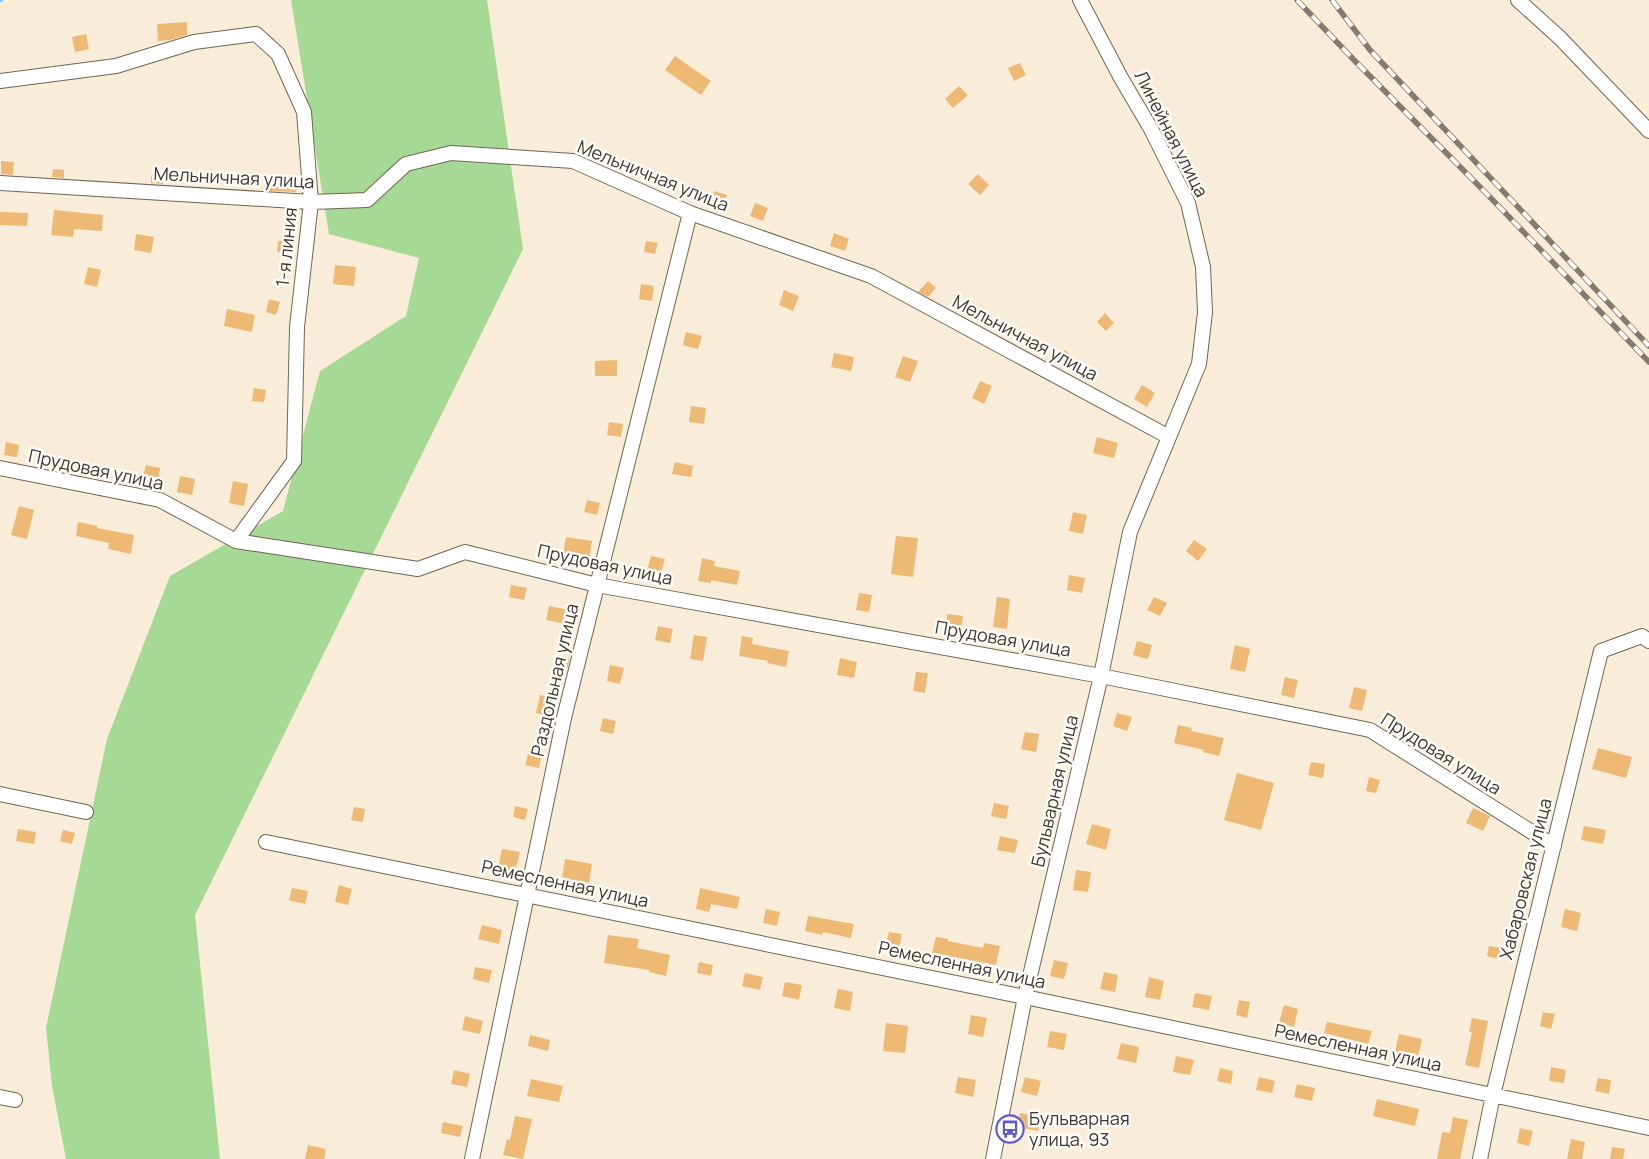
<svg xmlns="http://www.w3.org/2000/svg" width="1649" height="1159" viewBox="0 0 1649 1159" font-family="Manrope,sans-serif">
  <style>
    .green { fill: #a6d896 }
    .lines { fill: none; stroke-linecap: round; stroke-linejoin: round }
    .stream { stroke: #77ccf9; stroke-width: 4.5 }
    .building { fill: #edb975 }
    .minor-casing { stroke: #706554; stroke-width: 16 }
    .minor { stroke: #fff; stroke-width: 14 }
    .rail-casing { stroke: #827b6e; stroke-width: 5.5 }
    .rail { stroke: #fefcf8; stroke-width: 4; stroke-dasharray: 11; stroke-linecap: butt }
    .labels { text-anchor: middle; stroke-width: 5; stroke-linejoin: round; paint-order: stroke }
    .street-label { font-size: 18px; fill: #3d3830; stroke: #fefcf8 }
    .poi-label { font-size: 18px; fill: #3d3830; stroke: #fefcf8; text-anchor: start }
  </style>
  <rect width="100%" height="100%" fill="#f9edd9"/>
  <path class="green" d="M291 0H487L523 249 195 915 220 1159H66L52 1086 46 1028 107 739 170 576 283 511 320 371 406 316 419 258 329 234Z"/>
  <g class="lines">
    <path class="stream" d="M0 0H1"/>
  </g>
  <path class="building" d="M187 22V35L170 40 158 41 157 24Z
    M86 34 89 49 75 52 72 37Z
    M675 56 711 81 701 95 665 70Z
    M1020 63 1026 75 1014 81 1008 68Z
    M959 86 968 95 953 108 945 99Z
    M1 161 14 162 13 175 1 174Z
    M53 169 64 170V178L52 177Z
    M978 174 989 185 980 195 968 184Z
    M151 176H163V184L151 183Z
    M269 178 296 179V192L268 191Z
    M714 191 727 195 724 206 711 203Z
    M755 203 768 208 763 221 750 216Z
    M54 210 103 215 102 231 74 229 73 237 51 235Z
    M0 212 28 213 27 226 0 225Z
    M834 233 849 239 845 251 830 246Z
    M136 234 154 237 151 253 134 250Z
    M278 241 293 242V254L277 252Z
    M646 241 658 243 655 254 644 252Z
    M335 265 356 267 354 286 333 284Z
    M88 267 101 270 97 287 84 284Z
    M928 281 936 288 928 297 918 292Z
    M641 284 654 286 652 301 639 299Z
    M784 290 799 296 793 311 779 305Z
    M269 299 280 302 276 315 266 312Z
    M227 309 255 315 252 332 224 326Z
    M1105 313 1114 323 1106 331 1097 322Z
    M686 332 702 336 698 349 683 345Z
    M1065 350 1077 361 1068 370 1056 358Z
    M834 353 854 357 851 371 831 367Z
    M903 356 918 361 910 382 895 377Z
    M617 360V376H595V361Z
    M980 381 992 386 984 404 972 398Z
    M1142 385 1155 393 1147 407 1134 399Z
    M254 388 266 390 264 402 252 401Z
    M691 406 706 408 704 424 689 422Z
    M609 422 623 424 621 437 607 435Z
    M1097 437 1118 443 1114 458 1093 453Z
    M6 442 19 445 17 457 4 455Z
    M675 462 693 466 691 477 672 474Z
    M146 465 160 468 158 483 142 480Z
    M180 476 195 479 192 495 177 492Z
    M233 481 248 484 244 506 229 503Z
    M587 500 600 503 597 515 584 512Z
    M19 506 34 510 27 539 11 535Z
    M1073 512 1087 515 1083 534 1069 531Z
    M78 522 98 526 97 528 134 535 131 554 108 549 109 543 76 536Z
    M896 536 918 538 913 577 891 574Z
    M566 537 592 541 589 560 563 556Z
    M1194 540 1207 549 1198 561 1186 551Z
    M651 556 665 559 661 573 647 570Z
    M702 558 715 561 714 566 740 571 737 585 711 580V583L698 581Z
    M1069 575 1085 578 1082 593 1067 590Z
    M511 585 527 588 524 600 509 597Z
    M859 593 872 595 869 612 856 610Z
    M997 597 1010 599 1007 629 993 627Z
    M1154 597 1167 603 1160 616 1147 610Z
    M549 606 579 612 576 626 546 620Z
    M947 614 963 616 961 630 946 628Z
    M658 626 673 629 670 643 655 640Z
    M694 635 707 637 703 661 690 659Z
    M742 636 753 638 752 644 789 651 786 667 767 663 768 661 739 656Z
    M1137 641 1152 645 1148 659 1133 655Z
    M1235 645 1250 649 1245 672 1230 669Z
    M556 655 570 658 567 669 553 666Z
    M840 658 857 662 854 678 837 675Z
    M610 665 624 668 620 684 607 681Z
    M916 672 928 673 925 693 913 691Z
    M1285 677 1298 680 1294 698 1281 695Z
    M1354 687 1367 690 1362 711 1349 708Z
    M540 695 557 699 553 717 536 713Z
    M1117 713 1132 717 1127 731 1113 726Z
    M603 718 616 721 613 734 600 731Z
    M1178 725 1192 728 1191 731 1224 738 1219 756 1203 752 1204 750 1174 743Z
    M1025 732 1039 734 1036 752 1021 749Z
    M1598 748 1632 757 1626 778 1592 769Z
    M529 751 542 754 539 768 525 765Z
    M1311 762 1325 764 1323 778 1308 775Z
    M1237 773 1274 783 1261 830 1224 820Z
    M1369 777 1380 780 1376 793 1366 791Z
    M994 803 1009 806 1006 819 991 816Z
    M515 806 528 809 525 820 513 817Z
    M354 807 365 809 363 822 351 820Z
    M1473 808 1490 816 1483 831 1466 823Z
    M1092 824 1111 829 1106 850 1086 844Z
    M1584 826 1606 830 1603 844 1581 840Z
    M18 829 36 832 34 844 16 841Z
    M63 830 75 833 72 844 60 841Z
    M1000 836 1018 840 1015 853 997 850Z
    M502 849 520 852 515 872 498 868Z
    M565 859 592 864 589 883 562 878Z
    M1076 870 1091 872 1088 892 1073 890Z
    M339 885 352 889 348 905 335 902Z
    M292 888 308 891 305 904 289 900Z
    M700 888 740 897 737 909 711 904 709 912 696 909Z
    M766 909 780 912 777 926 763 923Z
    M1565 909 1581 913 1577 931 1561 927Z
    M808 916 854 924 851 938 823 932 822 935 805 931Z
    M482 925 502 930 499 944 478 939Z
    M889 932 902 934 899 948 886 945Z
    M608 935 639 939 637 948 670 955 666 976 649 972V970L604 963Z
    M936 937 948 939V941L983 948 984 943 1000 946 996 965 932 953Z
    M1489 946 1501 948 1498 959 1487 956Z
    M1054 960 1068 963 1064 979 1050 976Z
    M699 962 713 965 711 976 697 973Z
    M475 967 492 970 489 983 473 979Z
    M1104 972 1118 975 1115 992 1100 989Z
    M745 973 763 977 760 990 742 986Z
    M1149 977 1164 981 1160 1000 1145 997Z
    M785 982 802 985 799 1000 782 996Z
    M838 989 853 992 850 1011 834 1008Z
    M1195 993 1212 996 1209 1010 1192 1007Z
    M1239 1000 1250 1002 1247 1018 1236 1015Z
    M1284 1005 1298 1009 1294 1027 1279 1023Z
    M1543 1012 1555 1014 1551 1029 1540 1026Z
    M971 1015 987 1018 983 1037 968 1034Z
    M465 1016 483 1021 480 1034 462 1030Z
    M1472 1018 1488 1021 1479 1068 1465 1065 1472 1032H1469Z
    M1327 1022 1372 1031 1368 1044 1324 1033Z
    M886 1023 908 1026 905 1053 883 1051Z
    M1050 1031 1067 1034 1064 1050 1047 1047Z
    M1399 1034 1422 1039 1418 1057 1395 1052Z
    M530 1035 550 1040 548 1051 528 1046Z
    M1121 1043 1139 1047 1136 1063 1117 1059Z
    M1176 1056 1194 1060 1190 1075 1173 1072Z
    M1551 1067 1566 1070 1564 1083 1549 1081Z
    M1220 1068 1233 1071 1231 1084 1217 1081Z
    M454 1070 470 1074 467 1087 451 1084Z
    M958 1077 976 1080 973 1097 955 1093Z
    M1025 1077 1041 1081 1037 1096 1021 1092Z
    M1259 1077 1275 1081 1272 1093 1256 1090Z
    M1598 1078 1611 1080 1609 1094 1595 1091Z
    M531 1079 563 1086 559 1102 527 1096Z
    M1297 1084 1315 1088 1312 1101 1294 1097Z
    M1377 1099 1419 1109 1415 1126 1373 1116Z
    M1020 1113 1041 1117 1038 1131 1017 1127Z
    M515 1116 532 1119 523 1159 503 1155 507 1139 510 1140Z
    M1453 1117 1468 1120 1460 1159H1437L1442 1132 1450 1133Z
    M443 1122 463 1126 460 1137 441 1133Z
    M1520 1128 1533 1131 1529 1146 1517 1143Z
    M1571 1139 1585 1142 1582 1159H1567Z
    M308 1145 326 1149 324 1159H305Z
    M1612 1147 1625 1149 1623 1159H1610Z"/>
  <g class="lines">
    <g class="minor-casing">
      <path id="minor" d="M1518 0 1560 38 1649 131
        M0 81 116 66 194 42 256 34 278 54 304 112 311 202 297 327 294 461 236 541
        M0 183 311 202 367 200 406 164 451 153 573 161 690 213 871 276 1169 437
        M0 468 160 500 236 541 418 569 465 552 597 585 1101 676 1370 730 1554 846
        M0 794 86 812
        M266 842 1025 997 1649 1128
        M0 1097 15 1100
        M472 1159 564 718 690 213
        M993 1159 1025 997 1101 676 1130 532 1199 364 1205 312 1203 267 1188 203 1151 129 1121 78 1080 0
        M1480 1159 1493 1095 1601 651 1642 636 1649 641"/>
    </g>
    <use href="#minor" class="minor"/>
    <g class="rail-casing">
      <path id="rail" d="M1297 0 1354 60 1485 192 1649 362
        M1332 0 1370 50 1649 346"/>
    </g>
    <use href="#rail" class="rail"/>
  </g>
  <defs>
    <g id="bus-ring" transform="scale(1.4375)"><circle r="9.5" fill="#fefcf8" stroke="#5e59d1" stroke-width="1.5"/><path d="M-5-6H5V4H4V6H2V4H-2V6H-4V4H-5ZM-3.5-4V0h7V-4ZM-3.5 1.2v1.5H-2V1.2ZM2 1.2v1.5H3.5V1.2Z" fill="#5e59d1"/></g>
  </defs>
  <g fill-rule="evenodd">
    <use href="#bus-ring" x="1010" y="1129"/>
  </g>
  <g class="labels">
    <g class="street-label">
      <text transform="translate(1171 134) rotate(63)" y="6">Линейная улица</text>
      <text transform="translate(653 176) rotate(22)" y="6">Мельничная улица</text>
      <text transform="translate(234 178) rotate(3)" y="6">Мельничная улица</text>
      <text transform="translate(287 247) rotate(-84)" y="6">1-я линия</text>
      <text transform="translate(1025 338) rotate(28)" y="6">Мельничная улица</text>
      <text transform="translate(96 470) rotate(12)" y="6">Прудовая улица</text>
      <text transform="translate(605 565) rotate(12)" y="6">Прудовая улица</text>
      <text transform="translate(1003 639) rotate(10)" y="6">Прудовая улица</text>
      <text transform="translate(555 680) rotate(-77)" y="6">Раздольная улица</text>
      <text transform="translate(1441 754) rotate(32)" y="6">Прудовая улица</text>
      <text transform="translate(1055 791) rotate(-77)" y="6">Бульварная улица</text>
      <text transform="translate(1526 879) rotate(-76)" y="6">Хабаровская улица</text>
      <text transform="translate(565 884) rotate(12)" y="6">Ремесленная улица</text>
      <text transform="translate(962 965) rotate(12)" y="6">Ремесленная улица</text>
      <text transform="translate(1358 1048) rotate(12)" y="6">Ремесленная улица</text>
    </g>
    <g class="poi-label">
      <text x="1029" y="1125">Бульварная<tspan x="1029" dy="21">улица, 93</tspan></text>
    </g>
  </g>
</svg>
